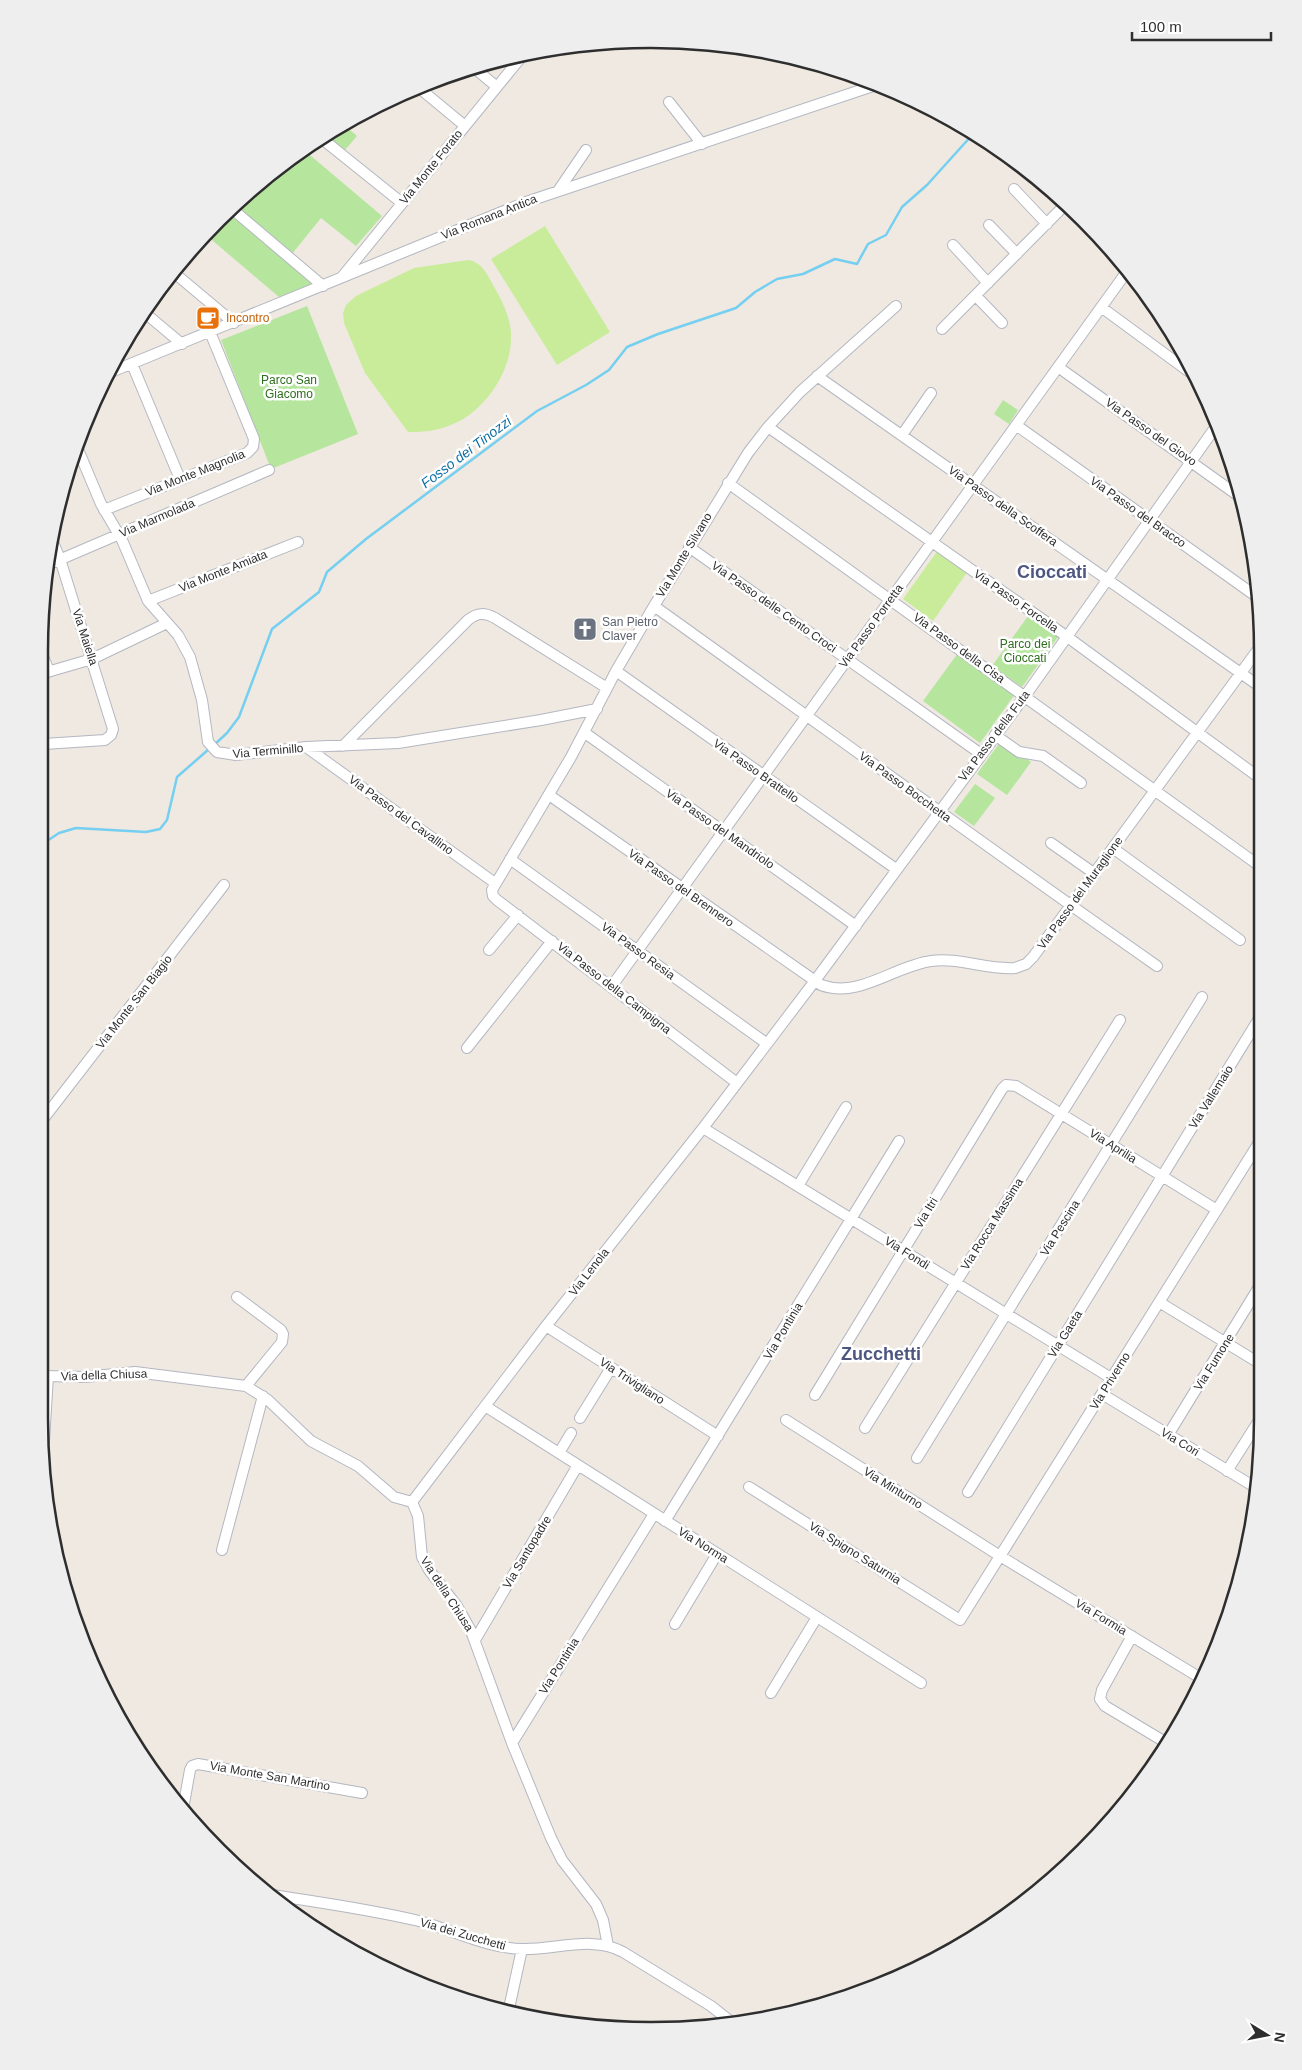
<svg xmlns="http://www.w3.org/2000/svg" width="1302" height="2070" viewBox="0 0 1302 2070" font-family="Arial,sans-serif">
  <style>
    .green { fill: #b6e59e }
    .pitch { fill: #c9ec9a }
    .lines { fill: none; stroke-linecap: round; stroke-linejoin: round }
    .stream { stroke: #75cff0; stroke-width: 2.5 }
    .minor-casing { stroke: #b4b7c1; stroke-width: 12 }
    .minor { stroke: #fff; stroke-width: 10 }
    .labels { text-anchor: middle; stroke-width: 5; stroke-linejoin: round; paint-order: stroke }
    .street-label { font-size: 12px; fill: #2e2e2e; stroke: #fff }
    .food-label { font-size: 12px; fill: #c56008; stroke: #fff; text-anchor: start }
    .park-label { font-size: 12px; fill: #2c6e1b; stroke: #fff }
    .worship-label { font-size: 12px; fill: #5b616d; stroke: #fff; text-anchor: start }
    .water-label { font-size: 14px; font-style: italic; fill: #0d6fa3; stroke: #fff }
    .district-label { font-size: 18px; font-weight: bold; fill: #4d5680; stroke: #fff }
    .rim { fill: none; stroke: #2e2e2e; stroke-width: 2.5 }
  </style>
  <rect width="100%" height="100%" fill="#efe9e1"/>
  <path class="green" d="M342 123 357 136 345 150 325 135Z
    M304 150 382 216 356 246 321 218 287 260 315 283 279 297 206 235 248 191Z
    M307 306 358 434 271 469 221 340Z
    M1003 400 1018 410 1009 424 994 414Z
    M1028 616 1058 637 1022 687 992 666Z
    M958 653 1015 694 980 743 923 701Z
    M1001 741 1031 762 1007 795 977 774Z
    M975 784 995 798 974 826 954 812Z"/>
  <path class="pitch" d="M545 226 610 332 557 365 491 259Z
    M468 260C481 262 486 272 492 283 501 299 511 317 511 336 512 371 485 411 453 424 438 431 424 432 408 432L365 373 344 323 343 313 346 305 356 296 414 268Z
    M938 550 968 571 933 621 903 599Z"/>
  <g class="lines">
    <path class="stream" d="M214 745 227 733 239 717 272 629 319 592 327 572 366 539 537 411 586 385 609 370 627 347 658 334 736 308 755 292 777 279 803 274 835 259 857 264 868 244 886 235 902 207 927 185 973 134
      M44 843 59 833 76 828 146 832 160 829 167 820 177 777 209 749"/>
    <g class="minor-casing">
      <path id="minor" d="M473 67 497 87
        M418 87 465 126
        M669 102 702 144
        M321 138 402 203
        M1014 189 1047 224
        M558 191 586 150
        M231 208 323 286
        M989 225 1017 254
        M953 245 988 283
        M172 271 234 323
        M342 277 523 55
        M976 296 1002 323
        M1101 307 1199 379
        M145 313 182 344
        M942 329 1064 206
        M132 364 180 479
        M1058 367 1243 499
        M111 372 526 202 876 85
        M817 376 1262 688
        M1016 425 1260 599
        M768 427 1066 636 1261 779
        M902 435 931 393
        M77 447 101 504 122 540 148 601 178 635 190 657 202 700 208 742 217 752 236 755 306 747 398 743 541 720 597 709
        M728 483 1261 867
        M104 510 247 453 253 447 254 439 210 332
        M689 547 981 754
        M45 566 269 470
        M148 601 298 542
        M654 606C822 726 988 848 1157 966
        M44 659 49 671
        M616 671 896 869
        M44 673 92 659 167 623
        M585 733 856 926
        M995 735 1019 752 1043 756 1081 783
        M44 744 105 740 111 735 113 729 60 559 52 540
        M343 746 468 620C478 612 485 613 495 618L607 688
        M306 747 495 883
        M549 795 821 985C859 999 894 966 931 961 959 957 987 970 1015 968L1026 964 1033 957 1262 644
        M1051 843 1095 874
        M1114 849 1240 940
        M510 859 766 1043
        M489 950 518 915
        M614 983 1128 270
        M467 1048 552 941
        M737 1083 497 900 493 896 492 890 571 757 616 671 654 606 748 453 768 427 800 392 896 306
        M44 1118 224 885
        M703 1128 1111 1378
        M798 1186 846 1107
        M237 1297 281 1330 283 1334 282 1342 246 1386
        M1159 1302 1259 1363
        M546 1326 718 1436
        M44 1376 85 1377 135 1372 246 1386 268 1400 311 1441 358 1466 394 1497 412 1502 418 1516 422 1557 429 1570 457 1606 471 1631 512 1743 551 1838 562 1860 596 1904 603 1920 608 1946
        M1102 1394 1258 1489
        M815 1395 1002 1089 1006 1085 1016 1086 1217 1210
        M485 1406 921 1683
        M580 1418 611 1368
        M786 1420 1000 1556 1202 1679
        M865 1428 1120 1020
        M1168 1435 1259 1287
        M44 1441 48 1376
        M559 1453 571 1433
        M917 1458 1202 997
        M1227 1471 1258 1422
        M749 1487 960 1620 1260 1141
        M968 1492 1260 1017
        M412 1502 546 1326 703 1128 814 982 1025 696 1217 425
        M665 1521 899 1141
        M222 1550 263 1396
        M675 1624 717 1554
        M1132 1636 1102 1690 1100 1699 1105 1706 1165 1742
        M475 1640 578 1465
        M771 1693 817 1617
        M512 1743 654 1514
        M183 1809 190 1770 192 1766 198 1764 362 1793
        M266 1894C317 1902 369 1909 419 1921 453 1930 487 1948 522 1949 555 1950 593 1935 623 1952L711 2006 730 2021
        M508 2013 522 1949"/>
    </g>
    <use href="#minor" class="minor"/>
  </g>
  <defs>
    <g id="cafe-square" transform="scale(1.25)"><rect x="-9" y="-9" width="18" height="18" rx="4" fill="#e8710a" stroke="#fff"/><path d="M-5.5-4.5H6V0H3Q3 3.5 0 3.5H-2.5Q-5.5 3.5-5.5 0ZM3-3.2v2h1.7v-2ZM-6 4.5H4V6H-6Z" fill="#fff"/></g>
    <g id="church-square" transform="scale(1.25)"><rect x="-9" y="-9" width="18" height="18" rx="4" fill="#6b7280" stroke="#fff"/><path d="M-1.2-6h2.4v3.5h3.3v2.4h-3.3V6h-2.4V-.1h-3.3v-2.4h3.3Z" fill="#fff"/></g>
  </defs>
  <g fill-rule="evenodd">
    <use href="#cafe-square" x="208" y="318"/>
    <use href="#church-square" x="585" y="629"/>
  </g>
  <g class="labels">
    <g class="street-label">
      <text transform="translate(431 167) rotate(-51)" y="4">Via Monte Forato</text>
      <text transform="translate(489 217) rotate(-22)" y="4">Via Romana Antica</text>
      <text transform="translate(1151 432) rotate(35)" y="4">Via Passo del Giovo</text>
      <text transform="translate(195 473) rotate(-22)" y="4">Via Monte Magnolia</text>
      <text transform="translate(1003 506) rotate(35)" y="4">Via Passo della Scoffera</text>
      <text transform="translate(1138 512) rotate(35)" y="4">Via Passo del Bracco</text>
      <text transform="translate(157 518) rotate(-23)" y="4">Via Marmolada</text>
      <text transform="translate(684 555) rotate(-59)" y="4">Via Monte Silvano</text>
      <text transform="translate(223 571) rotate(-22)" y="4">Via Monte Amiata</text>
      <text transform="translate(1016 601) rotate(35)" y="4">Via Passo Forcella</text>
      <text transform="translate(774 607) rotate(35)" y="4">Via Passo delle Cento Croci</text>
      <text transform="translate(871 626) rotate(-54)" y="4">Via Passo Porretta</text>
      <text transform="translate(85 637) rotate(72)" y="4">Via Maiella</text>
      <text transform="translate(959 648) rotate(36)" y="4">Via Passo della Cisa</text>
      <text transform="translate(994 736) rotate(-53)" y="4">Via Passo della Futa</text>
      <text transform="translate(268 751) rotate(-5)" y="4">Via Terminillo</text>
      <text transform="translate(756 771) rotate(35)" y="4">Via Passo Brattello</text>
      <text transform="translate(905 787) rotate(36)" y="4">Via Passo Bocchetta</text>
      <text transform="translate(401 815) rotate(36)" y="4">Via Passo del Cavallino</text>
      <text transform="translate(720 829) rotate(35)" y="4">Via Passo del Mandriolo</text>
      <text transform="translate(681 888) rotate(35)" y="4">Via Passo del Brennero</text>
      <text transform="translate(1080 893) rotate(-54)" y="4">Via Passo del Muraglione</text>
      <text transform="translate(638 951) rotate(36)" y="4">Via Passo Resia</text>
      <text transform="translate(614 988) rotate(38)" y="4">Via Passo della Campigna</text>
      <text transform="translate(134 1002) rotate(-52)" y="4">Via Monte San Biagio</text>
      <text transform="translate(1211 1097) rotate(-58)" y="4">Via Vallemaio</text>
      <text transform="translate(1113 1146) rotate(32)" y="4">Via Aprilia</text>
      <text transform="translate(926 1213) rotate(-59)" y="4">Via Itri</text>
      <text transform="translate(992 1224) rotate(-58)" y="4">Via Rocca Massima</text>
      <text transform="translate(1060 1228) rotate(-58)" y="4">Via Pescina</text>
      <text transform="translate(907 1253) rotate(32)" y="4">Via Fondi</text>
      <text transform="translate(589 1272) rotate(-52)" y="4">Via Lenola</text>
      <text transform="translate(783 1331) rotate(-59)" y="4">Via Pontinia</text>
      <text transform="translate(1065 1334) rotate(-58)" y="4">Via Gaeta</text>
      <text transform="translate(1214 1362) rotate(-58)" y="4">Via Fumone</text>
      <text transform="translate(104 1375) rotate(-2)" y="4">Via della Chiusa</text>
      <text transform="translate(632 1381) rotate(33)" y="4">Via Trivigliano</text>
      <text transform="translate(1110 1381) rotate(-58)" y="4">Via Priverno</text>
      <text transform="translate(1180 1442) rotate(31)" y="4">Via Cori</text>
      <text transform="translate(893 1488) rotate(32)" y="4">Via Minturno</text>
      <text transform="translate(703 1545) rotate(32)" y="4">Via Norma</text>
      <text transform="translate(527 1552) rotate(-59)" y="4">Via Santopadre</text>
      <text transform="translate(855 1553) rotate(32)" y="4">Via Spigno Saturnia</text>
      <text transform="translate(447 1594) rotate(57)" y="4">Via della Chiusa</text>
      <text transform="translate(1101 1617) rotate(31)" y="4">Via Formia</text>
      <text transform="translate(559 1666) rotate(-58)" y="4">Via Pontinia</text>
      <text transform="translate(270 1776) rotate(10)" y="4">Via Monte San Martino</text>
      <text transform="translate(463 1934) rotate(16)" y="4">Via dei Zucchetti</text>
    </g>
    <g class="food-label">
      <text x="226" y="322">Incontro</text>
    </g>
    <g class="park-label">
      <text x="289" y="384">Parco San<tspan x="289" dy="14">Giacomo</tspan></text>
      <text x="1025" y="648">Parco dei<tspan x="1025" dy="14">Cioccati</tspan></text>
    </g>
    <g class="worship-label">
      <text x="602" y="626">San Pietro<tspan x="602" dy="14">Claver</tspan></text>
    </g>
    <g class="water-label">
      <text transform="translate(466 452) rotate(-37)" y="5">Fosso dei Tinozzi</text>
    </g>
    <g class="district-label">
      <text x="1052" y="578">Cioccati</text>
      <text x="881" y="1360">Zucchetti</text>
    </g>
  </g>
  <path d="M0 0H1302V2070H0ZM651 48H651A603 603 0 0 1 1254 651V1419A603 603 0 0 1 651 2022H651A603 603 0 0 1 48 1419V651A603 603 0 0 1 651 48Z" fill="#eee" fill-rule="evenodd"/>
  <path class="rim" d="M651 48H651A603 603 0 0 1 1254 651V1419A603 603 0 0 1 651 2022H651A603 603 0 0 1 48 1419V651A603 603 0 0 1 651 48Z"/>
  <g transform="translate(1267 2035) rotate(100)" stroke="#ffffff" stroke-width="4" paint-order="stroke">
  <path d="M0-4L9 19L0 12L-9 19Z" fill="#2e2e2e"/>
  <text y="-8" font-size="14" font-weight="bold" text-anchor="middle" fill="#2e2e2e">N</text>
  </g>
  <path d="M1132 32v8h139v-8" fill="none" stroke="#2e2e2e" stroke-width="2.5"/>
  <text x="1140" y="32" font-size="15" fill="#2e2e2e" stroke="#ffffff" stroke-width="4" paint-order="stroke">100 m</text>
</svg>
